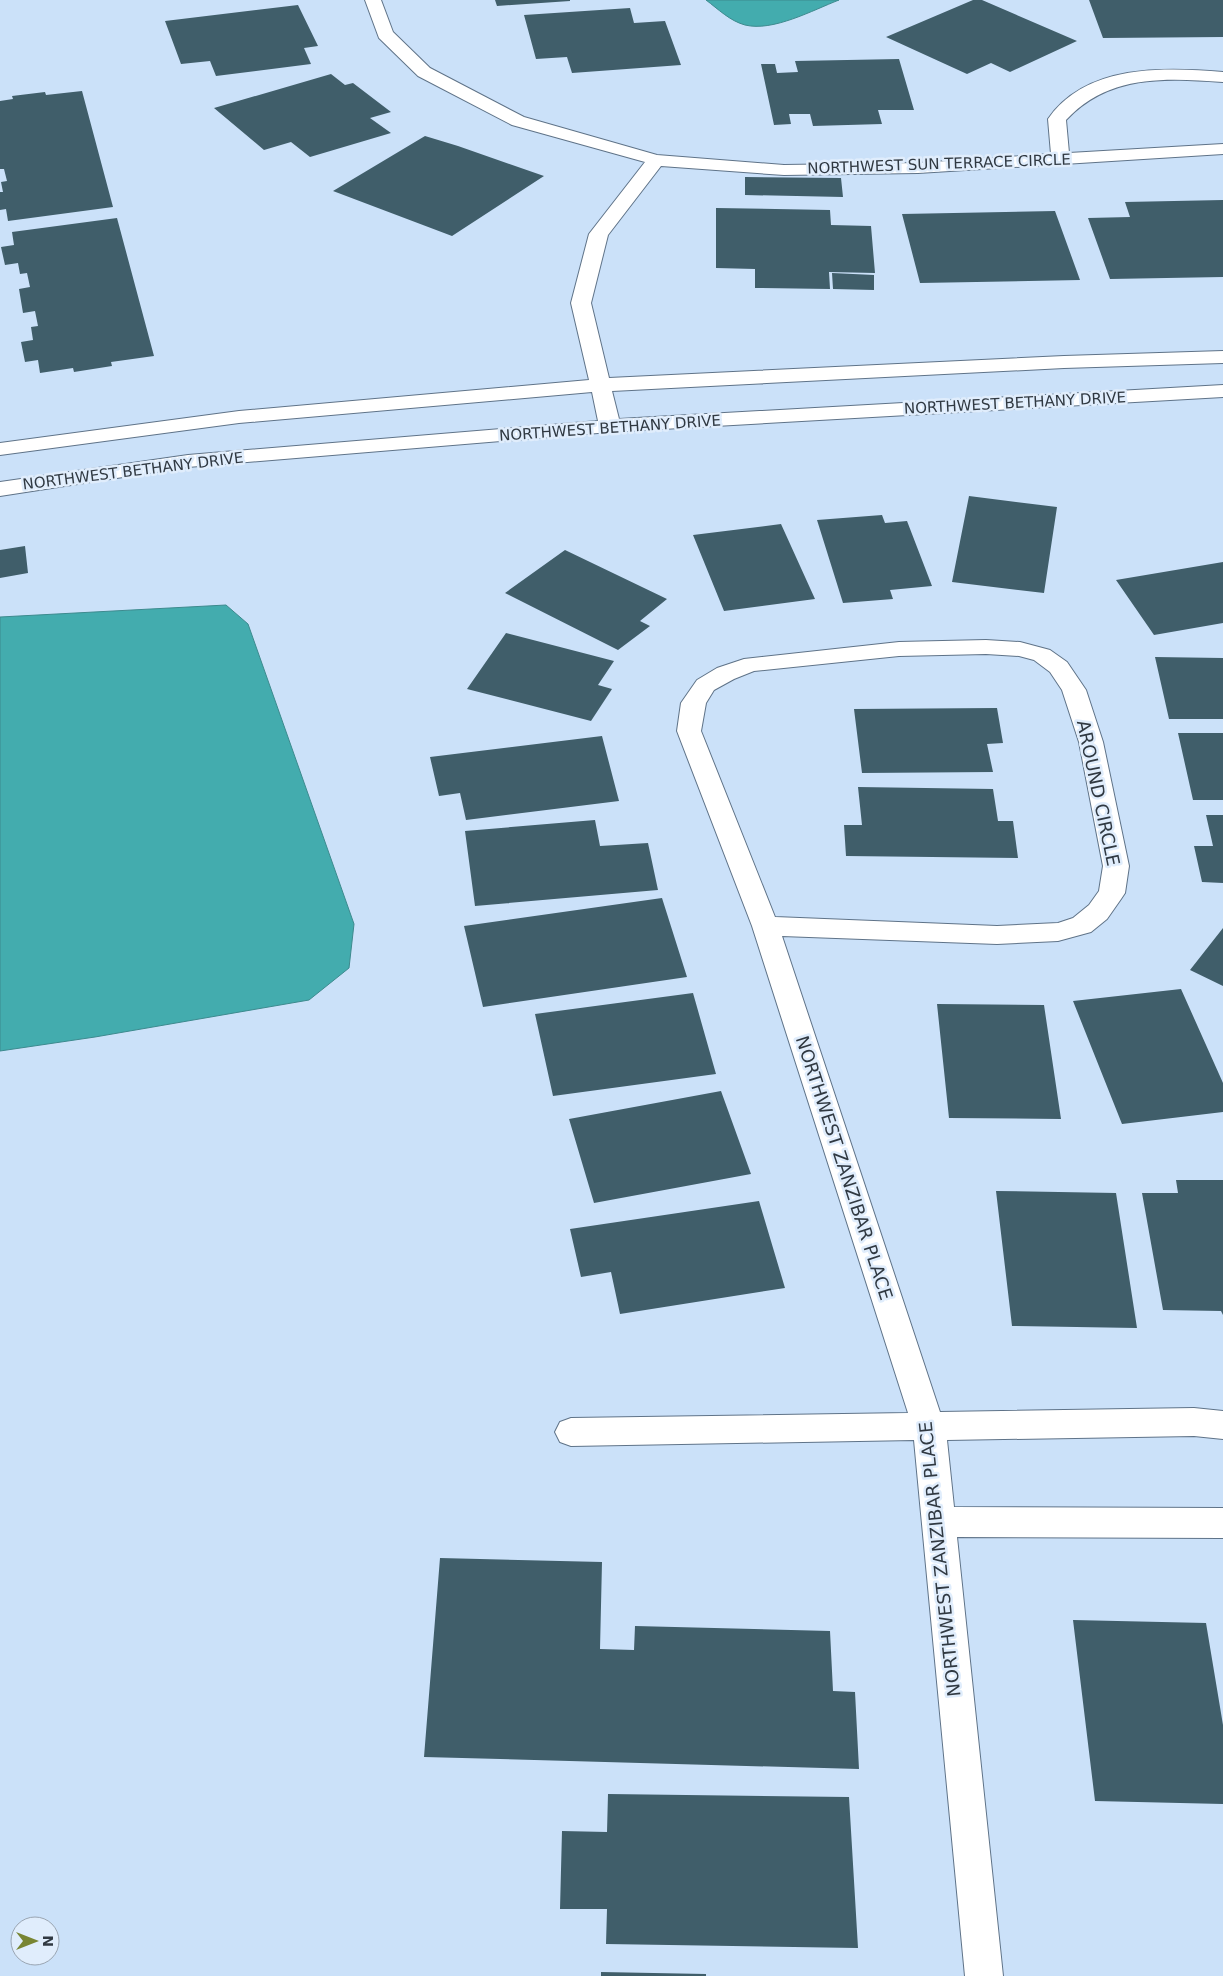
<svg xmlns="http://www.w3.org/2000/svg" width="1223" height="1976" viewBox="0 0 1223 1976" font-family="'DejaVu Sans',sans-serif">
  <style>
    .water { fill: #43acae; stroke: #3d8a8e }
    .building { fill: #405e6a }
    .lines { fill: none; stroke-linecap: round; stroke-linejoin: round }
    .street-casing { stroke: #5f7388; stroke-width: 2 }
    .street { fill: #fff; fill-rule: evenodd }
    .labels { text-anchor: middle; stroke-width: 5; stroke-linejoin: round; paint-order: stroke }
    .far-street-label { font-size: 15px; fill: #303942; stroke: #e0edfc }
    .street-label { font-size: 18px; fill: #303942; stroke: #e0edfc }
  </style>
  <rect width="100%" height="100%" fill="#cbe1f9"/>
  <path class="water" d="M706 0H839C813 10 773 32 745 25 730 21 718 9 706 0Z
    M226 605 248 624 354 924 349 968 309 1000 95 1037 0 1051V617Z"/>
  <path class="building" d="M495 0H570V1L497 6Z
    M973 0H982L1077 41 1010 72 991 63 967 74 886 37Z
    M1089 0H1223V37L1103 38Z
    M298 5 318 46 304 48 311 64 216 76 210 61 181 64 165 21Z
    M630 8 634 23 665 21 681 65 572 73 567 57 536 59 524 15Z
    M899 59 914 110H878L882 124 813 126 810 114H789L791 124 774 125 761 64H775L777 73 798 72 795 61Z
    M331 74 345 85 353 83 391 112 370 118 391 133 310 157 291 142 264 150 214 108Z
    M82 91 113 207 8 221 6 209 0 210V192H3L1 182 7 181 4 169H0V101L13 99 12 96 45 92 46 95Z
    M425 136 458 146 544 176 452 236 333 191Z
    M745 177 841 178 843 197 745 195Z
    M1223 200V277L1110 279 1088 218 1130 217 1125 202Z
    M716 208 830 210 831 225 871 226 875 273 829 272 830 289 755 288V269L716 268Z
    M1055 211 1080 280 920 283 902 214Z
    M117 218 154 356 111 362 112 366 74 372 73 368 40 373 38 360 25 362 21 342 33 340 31 327 38 326 35 311 23 313 19 289 30 287 27 273 20 274 18 263 5 265 1 247 14 245 12 232Z
    M832 273 874 275V290L833 289Z
    M969 496 1057 507 1044 593 952 582Z
    M882 515 885 523 907 521 932 586 890 590 893 599 843 603 817 520Z
    M781 524 815 599 724 611 693 535Z
    M25 546 28 573 0 578V550Z
    M565 550 667 599 640 621 650 626 618 650 505 593Z
    M1223 562V623L1154 635 1116 580Z
    M506 633 614 661 598 685 612 689 591 721 467 689Z
    M1155 657 1223 658V719H1169Z
    M997 708 1003 743 987 744 993 772 862 773 854 709Z
    M1178 733H1223V800H1193Z
    M602 736 619 801 466 820 460 793 439 796 430 757Z
    M858 787 993 789 998 821H1013L1018 858 846 856 844 825H862Z
    M1206 815H1223V883L1202 882 1194 846H1213Z
    M595 820 600 846 648 843 658 890 475 906 465 831Z
    M662 898 687 977 483 1007 464 926Z
    M1223 928V986L1190 970Z
    M1181 989 1223 1083V1112L1122 1124 1073 1001Z
    M693 993 716 1074 553 1096 535 1014Z
    M937 1004 1044 1005 1061 1119 949 1118Z
    M721 1091 751 1174 594 1203 569 1119Z
    M1176 1180H1223V1315L1221 1311 1163 1310 1142 1193H1178Z
    M996 1191 1116 1193 1137 1328 1012 1326Z
    M759 1201 785 1288 620 1314 611 1272 581 1277 570 1229Z
    M440 1558 602 1562 600 1649 634 1650 635 1626 830 1631 833 1691 855 1692 859 1769 424 1757Z
    M1073 1620 1206 1623 1223 1725V1804L1095 1801Z
    M608 1794 849 1797 858 1948 606 1944 607 1909H560L562 1831 607 1832Z
    M601 1972 706 1974V1976H601Z"/>
  <g class="lines">
    <g class="street-casing">
      <path id="street" d="M365 0H381L393 32 430 68 524 117 657 155 784 165 918 163 1051 154 1048 119C1086 64 1164 67 1223 72V82C1165 78 1109 74 1066 120L1069 153 1223 144V154L918 173 784 175 661 166 608 235 591 303 609 378 1064 356 1223 351V363L1064 368 612 391 619 419 1223 385V397L610 432 188 467 0 496V482L188 455 598 421 592 392 239 423 0 455V443L239 411 589 380 571 303 589 234 645 162 512 125 418 76 379 38Z
        M986 640 1020 642 1050 650 1067 662 1086 690 1103 742 1129 866 1125 893 1121 899 1107 919 1091 932 1058 941 997 944 782 936 940 1412 1194 1408 1223 1411V1439L1194 1436 947 1440 954 1507 1223 1508V1538L957 1537 1003 1976H965L914 1440 571 1446 560 1442 555 1432 560 1422 571 1418 908 1413 752 926 677 731 681 703 697 680 717 668 744 659 899 642ZM986 654 1019 656 1034 660 1050 672 1062 690 1079 742 1103 866 1099 891 1089 905 1073 918 1058 923 997 926 775 917 701 731 706 703 714 690 734 679 754 671 899 656Z"/>
    </g>
    <use href="#street" class="street"/>
  </g>
  <g class="labels">
    <g class="far-street-label">
      <text transform="translate(939 164) rotate(-2)" y="5">NORTHWEST SUN TERRACE CIRCLE</text>
      <text transform="translate(1015 403) rotate(-3)" y="5">NORTHWEST BETHANY DRIVE</text>
      <text transform="translate(610 428) rotate(-4)" y="5">NORTHWEST BETHANY DRIVE</text>
      <text transform="translate(133 471) rotate(-7)" y="5">NORTHWEST BETHANY DRIVE</text>
    </g>
    <g class="street-label">
      <text transform="translate(1098 793) rotate(78)" y="6">AROUND CIRCLE</text>
      <text transform="translate(844 1168) rotate(72)" y="6">NORTHWEST ZANZIBAR PLACE</text>
      <text transform="translate(940 1559) rotate(-96)" y="6">NORTHWEST ZANZIBAR PLACE</text>
    </g>
  </g>
  <g transform="translate(35 1941) rotate(90)"><circle r="24" fill="#e0edfc" stroke="#9aa5b2"/>
  <path d="M0-4L9 19L0 12L-9 19Z" fill="#788533"/>
  <text y="-8" font-size="14" font-weight="bold" text-anchor="middle" fill="#303942">N</text>
  </g>
</svg>
